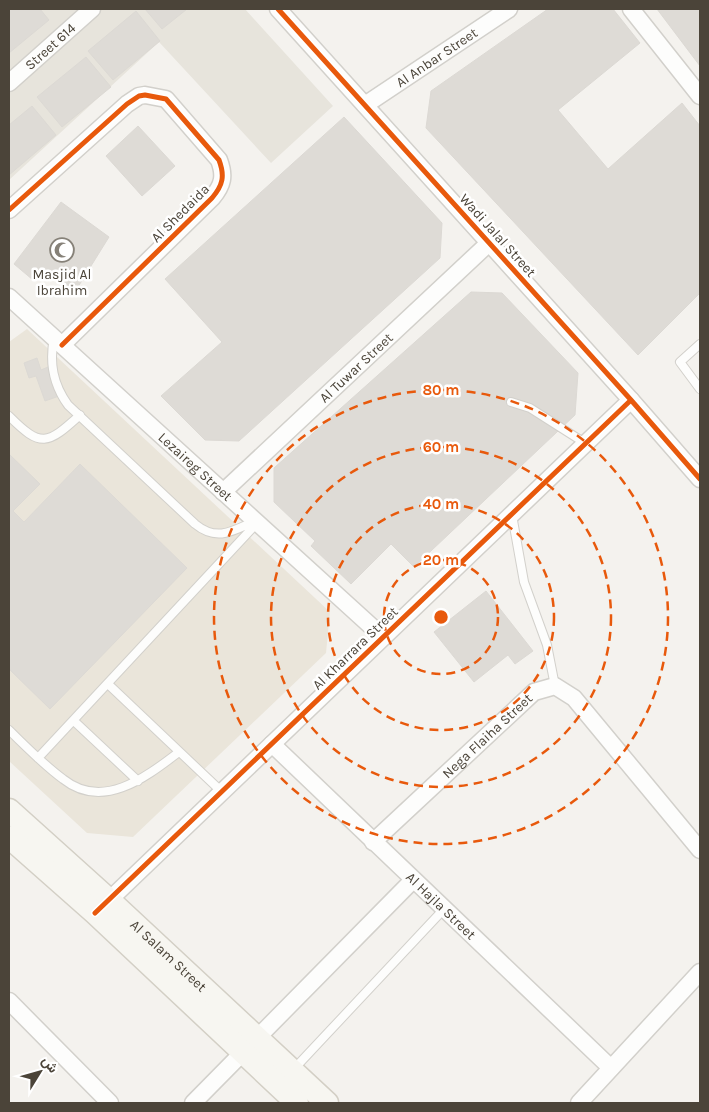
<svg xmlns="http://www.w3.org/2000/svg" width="709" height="1112" viewBox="0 0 709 1112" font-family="Karla,Vazirmatn,sans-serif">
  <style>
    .residential { fill: #e7e4dc }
    .education { fill: #eae5da }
    .building { fill: #dedbd6; stroke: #dcd9d4 }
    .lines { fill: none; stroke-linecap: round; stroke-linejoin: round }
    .lane-casing { stroke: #d2d0cb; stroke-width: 10 }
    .street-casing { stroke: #d2d0cb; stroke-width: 19 }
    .secondary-casing { stroke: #d3cfc5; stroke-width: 25 }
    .lane { stroke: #fdfdfc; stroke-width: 8 }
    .street { stroke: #fdfdfc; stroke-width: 16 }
    .secondary { stroke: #f7f6f1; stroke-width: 22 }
    .cycleway-casing { stroke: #fff; stroke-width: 8 }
    .cycleway { stroke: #e8590c; stroke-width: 5 }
    .ring { fill: none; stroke: #e8590c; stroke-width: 2.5; stroke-dasharray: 9 6 }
    .labels { text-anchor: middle; stroke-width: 5; stroke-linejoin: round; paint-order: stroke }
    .street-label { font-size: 14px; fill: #4b4439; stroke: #fff }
    .poi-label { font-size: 14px; fill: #4b4439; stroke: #fff }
    .centre { fill: #e8590c; stroke: #fff; stroke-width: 2.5 }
    .ring-label { font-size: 15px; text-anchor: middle; font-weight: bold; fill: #e8590c; stroke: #fff; stroke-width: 5; stroke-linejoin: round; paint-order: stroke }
  </style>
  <rect width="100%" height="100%" fill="#f4f2ee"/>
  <path class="residential" d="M9 9H245L333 106 271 163 159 42 9 180Z"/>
  <path class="education" d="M27 329 330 612 326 653 133 837 87 833 9 761V342Z"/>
  <path class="building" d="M9 9H40L49 20 9 53Z
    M145 9H187L162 29Z
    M548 9H613L640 43 558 110 608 169 682 103 700 126V293L638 355 426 128 431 91Z
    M657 9H700V66Z
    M136 11 160 41 113 80 88 51Z
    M86 57 111 87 62 127 37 97Z
    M32 106 56 135 9 175V125Z
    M344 117 442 223 440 258 239 441 205 440 161 396 222 342 165 279Z
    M138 126 175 166 142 196 106 156Z
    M61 202 109 237 73 295 43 268 33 280 14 264Z
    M471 292 502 293 578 373 575 415 414 567 391 544 351 584 311 546 315 541 274 502V468Z
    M37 358 41 370 48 367 59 396 45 401 36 376 29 378 24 363Z
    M9 454 40 484 13 511 24 522 80 464 187 568 50 709 9 669Z
    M486 591 533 651 515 664 508 655 474 682 434 632Z"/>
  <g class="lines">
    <g class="lane-casing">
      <path id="lane" d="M54 338C49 363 53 384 68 405L195 524C217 542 233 531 255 521
        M700 344 680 362 700 389
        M511 402 530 408 585 443
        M9 416C41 448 47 445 80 415
        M512 515 524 582 547 645 555 686
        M108 684 222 792
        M74 721 138 781
        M9 730C26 747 44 765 63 779 103 811 146 777 179 752
        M38 758 257 523
        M293 1070 444 909"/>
    </g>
    <g class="street-casing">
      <g id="street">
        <path d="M278 9 631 400 700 479"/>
        <path d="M631 9 700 96"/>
        <path id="s1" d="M9 83 92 9"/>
        <path id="s2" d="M365 105 509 9"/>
        <path d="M9 210 127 104 139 96 145 95 166 99 219 160C225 176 223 185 212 198L62 345"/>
        <path id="s3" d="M9 297 383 637"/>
        <path id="s4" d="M223 492 490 242"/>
        <path id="s5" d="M272 744 611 1068"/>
        <path id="s6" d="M373 842 534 692 555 686 574 698 700 850"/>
        <path d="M103 906 631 400"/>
        <path d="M9 1001 110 1103"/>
        <path d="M193 1103 413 880"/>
        <path d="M579 1103 700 972"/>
      </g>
    </g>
    <g class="secondary-casing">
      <g id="secondary">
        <path id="s7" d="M9 810 109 900 327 1103"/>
        <path d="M9 837 95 913 297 1103"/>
      </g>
    </g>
    <use href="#lane" class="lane"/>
    <use href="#street" class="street"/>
    <use href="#secondary" class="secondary"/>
    <g class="cycleway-casing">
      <path id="cycleway" d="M278 9 631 400 700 479
        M9 210 127 104 139 96 145 95 166 99 219 160C225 176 223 185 212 198L62 345
        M95 913 631 400"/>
    </g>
    <use href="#cycleway" class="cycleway"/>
  </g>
  <g class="ring">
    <circle cx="441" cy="617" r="57"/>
    <circle cx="441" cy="617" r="113"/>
    <circle cx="441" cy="617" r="170"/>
    <circle cx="441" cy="617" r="227"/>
  </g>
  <defs>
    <g id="mosque-ring" transform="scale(1.25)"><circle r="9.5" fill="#fff" stroke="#868178" stroke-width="1.5"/><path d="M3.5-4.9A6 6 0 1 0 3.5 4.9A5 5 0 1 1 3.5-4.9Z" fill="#868178"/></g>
  </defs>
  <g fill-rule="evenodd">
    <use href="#mosque-ring" x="62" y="250"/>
  </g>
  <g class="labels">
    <g class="street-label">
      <text dy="5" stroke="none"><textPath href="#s1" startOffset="55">Street 614</textPath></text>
      <text dy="5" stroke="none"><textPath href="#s2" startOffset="86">Al Anbar Street</textPath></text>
      <text transform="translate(180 213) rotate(-45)" y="5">Al Shedaida</text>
      <text transform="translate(498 235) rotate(48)" y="5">Wadi Jalal Street</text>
      <text dy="5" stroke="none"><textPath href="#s4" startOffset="182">Al Tuwar Street</textPath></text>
      <text dy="5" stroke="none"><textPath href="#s3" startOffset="252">Lezaireg Street</textPath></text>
      <text transform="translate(355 648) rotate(-44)" y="5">Al Kharrara Street</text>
      <text dy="5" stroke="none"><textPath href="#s6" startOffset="156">Nega Flaiha Street</textPath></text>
      <text dy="5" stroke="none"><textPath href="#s5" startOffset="234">Al Hajla Street</textPath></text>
      <text dy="5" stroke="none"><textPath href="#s7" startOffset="216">Al Salam Street</textPath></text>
    </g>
    <g class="poi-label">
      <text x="62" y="279">Masjid Al<tspan x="62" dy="16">Ibrahim</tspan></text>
    </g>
  </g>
  <circle cx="441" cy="617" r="8" class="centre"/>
  <g class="ring-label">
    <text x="441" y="395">80 m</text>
    <text x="441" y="452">60 m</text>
    <text x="441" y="509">40 m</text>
    <text x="441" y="565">20 m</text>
  </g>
  <rect width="709" height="1112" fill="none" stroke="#4b4439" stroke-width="20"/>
  <g transform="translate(40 1072) rotate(53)" stroke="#ffffff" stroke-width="4" paint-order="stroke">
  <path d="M0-4L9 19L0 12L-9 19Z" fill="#4b4439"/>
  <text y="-8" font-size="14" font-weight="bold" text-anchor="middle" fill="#4b4439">ش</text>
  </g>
</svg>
